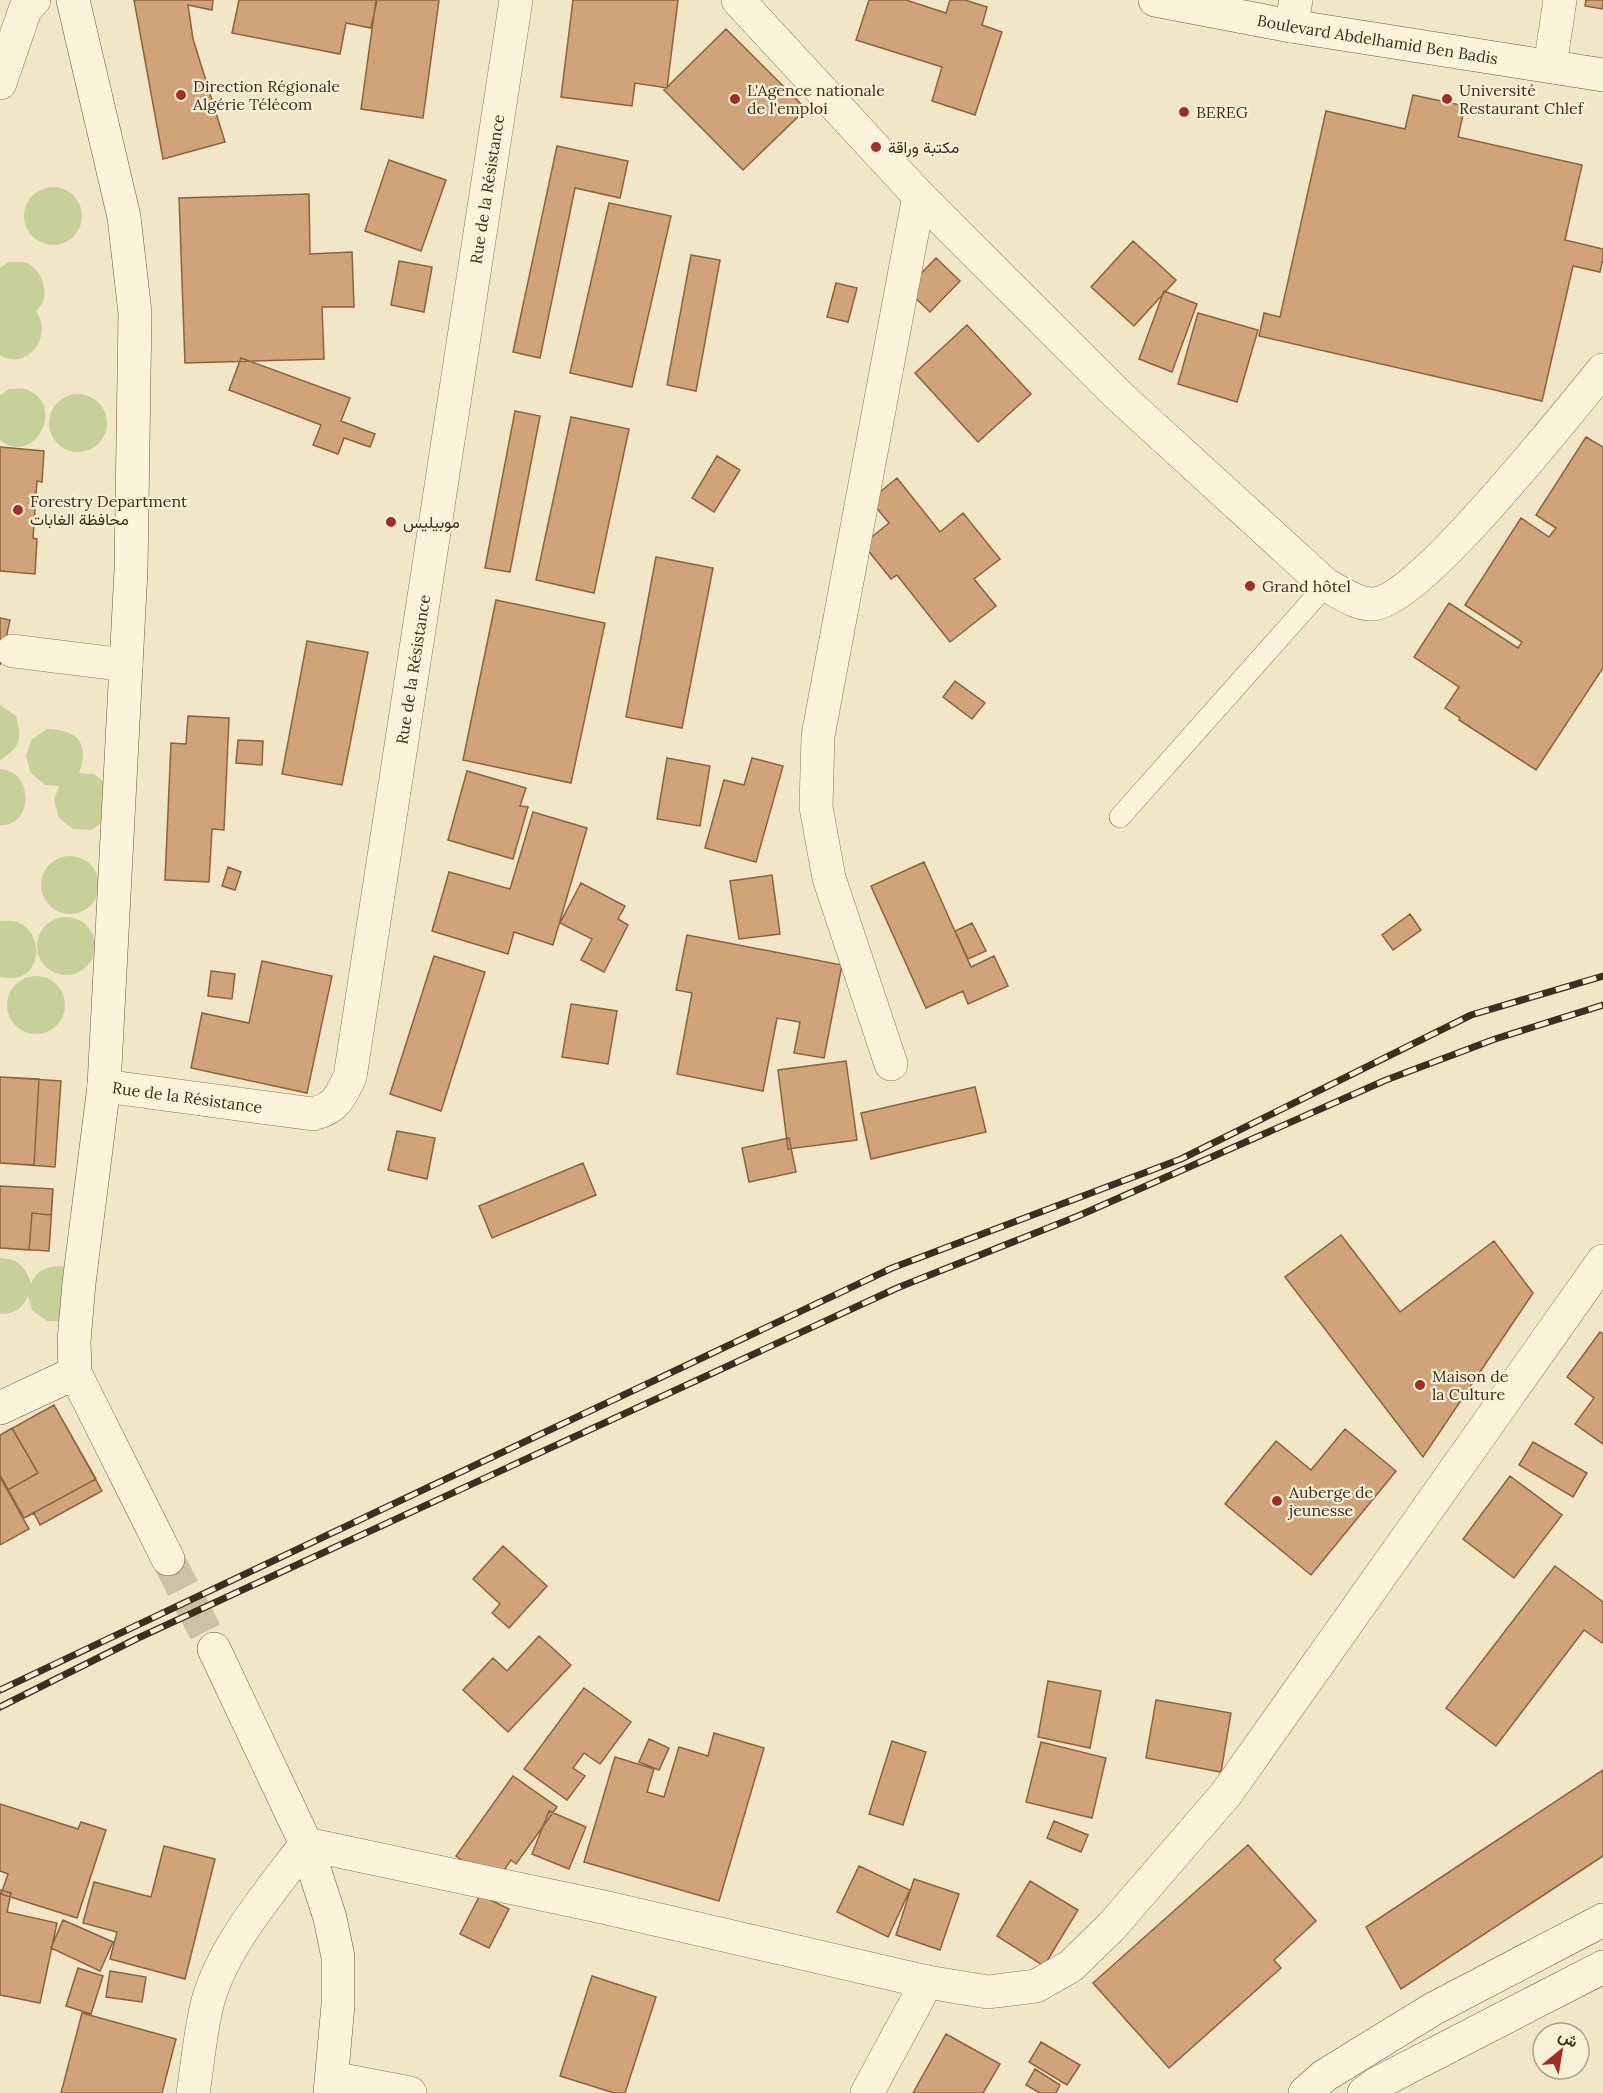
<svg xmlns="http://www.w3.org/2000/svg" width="1603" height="2093" viewBox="0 0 1603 2093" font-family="Lora,Vazirmatn,serif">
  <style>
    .green { fill: #c7d099 }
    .building { fill: #d1a37a; stroke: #8e623f; stroke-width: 1.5 }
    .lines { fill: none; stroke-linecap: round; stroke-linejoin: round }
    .secondary-tunnel { stroke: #cdc1a5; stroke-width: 33; stroke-dasharray: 33 16; stroke-linecap: butt }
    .lane-casing { stroke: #8d785a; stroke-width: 22 }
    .street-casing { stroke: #8d785a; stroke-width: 34 }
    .secondary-casing { stroke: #6f593d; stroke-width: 34 }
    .lane { stroke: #fbf3da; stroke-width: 21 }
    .street { stroke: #fbf3da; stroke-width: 33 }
    .secondary { stroke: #fbf3da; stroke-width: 33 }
    .rail-casing { stroke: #3d2f1f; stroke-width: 7 }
    .rail { stroke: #f8f0d6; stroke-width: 4.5; stroke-dasharray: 14; stroke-linecap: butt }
    .poi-dot { fill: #a02d27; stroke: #f8f0d6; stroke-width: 2 }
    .labels { text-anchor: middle; stroke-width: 4.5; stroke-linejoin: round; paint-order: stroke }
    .street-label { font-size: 16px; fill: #3d2f1f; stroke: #f8f0d6 }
    .poi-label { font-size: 16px; fill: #3d2f1f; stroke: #f8f0d6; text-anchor: start }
  </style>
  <rect width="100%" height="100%" fill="#f1e6c6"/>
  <path class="green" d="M24 216a29 29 0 1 1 58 0a29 29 0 1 1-58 0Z
    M8 262C14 262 22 261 27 263 45 272 51 299 36 311 54 336 27 372 0 355V268Z
    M9 389C14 389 23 388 28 390 67 407 33 467 0 440V395Z
    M49 423a29 29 0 1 1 58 0a29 29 0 1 1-58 0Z
    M0 705 16 716C22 739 21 747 0 760Z
    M47 729C78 730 90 743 79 773L94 774 108 785 106 820 91 830 73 829 59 818 54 800 59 786 45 785 31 773 26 756 32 739Z
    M0 769C35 771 33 827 0 825Z
    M41 885a29 29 0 1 1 58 0a29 29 0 1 1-58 0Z
    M37 946a29 29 0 1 1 58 0a29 29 0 1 1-58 0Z
    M0 921C5 921 14 920 19 923 43 933 42 974 15 978 10 979 4 977 0 977Z
    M7 1005a29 29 0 1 1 58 0a29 29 0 1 1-58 0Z
    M0 1258C19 1259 25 1266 31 1284 38 1267 50 1266 67 1266L65 1322 47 1321 32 1310 28 1296C23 1308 13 1315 0 1314Z"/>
  <path class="building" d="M134 0H213L212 10 188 5 193 39 225 142 163 159Z
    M239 0H377L371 28 346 23 340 54 232 33Z
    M376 0H439L423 118 361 109Z
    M573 0H678L667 88 635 83 632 106 561 97Z
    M869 0H906L946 13 950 0H965L987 7 982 25 1002 32 975 115 932 101 942 67 856 40Z
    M1586 0H1603V9L1585 6Z
    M726 29 806 109 743 170 664 90Z
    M1413 95 1465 106 1458 137 1582 165 1565 240 1603 249V259L1600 272 1573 266 1542 401 1259 336 1264 313 1280 317 1326 111 1405 129Z
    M557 146 628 161 620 198 575 188 540 358 513 352Z
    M389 160 446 180 421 251 365 231Z
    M309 194 310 254 352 252 354 307H322L324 359 185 363 179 198Z
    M609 203 671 216 632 387 570 373Z
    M1133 241 1176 280 1134 326 1091 287Z
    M691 255 720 260 696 391 667 385Z
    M936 258 960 281 930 312 906 289Z
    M399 261 432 267 424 312 391 305Z
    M836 283 857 288 848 322 827 317Z
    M1164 291 1197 304 1172 372 1139 359Z
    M1198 313 1258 330 1237 402 1178 384Z
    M967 325 1031 394 978 442 915 373Z
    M241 358 350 398 341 421 375 434 370 447 344 438 338 454 313 445 321 425 229 390Z
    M515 411 540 416 510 572 485 568Z
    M571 417 629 429 594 593 536 580Z
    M1586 437 1603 447V668L1536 770 1459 720 1460 718 1445 708 1459 687 1414 657 1449 603 1518 648 1522 642 1465 605 1521 518 1549 537 1556 528 1536 515Z
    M0 447 44 451 42 482 37 481 33 538 37 539 35 574 0 571Z
    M717 456 740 470 714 512 692 498Z
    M897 478 940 532 963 513 1000 559 974 579 996 606 950 642 897 575 891 579 863 544 889 523 870 500Z
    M656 557 713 568 682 728 626 717Z
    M496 600 605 623 571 783 463 760Z
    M0 618 10 620 0 665Z
    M307 641 368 652 342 785 282 774Z
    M955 681 985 703 972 719 943 697Z
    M188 716 229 718 224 830 212 829 209 882 165 880 171 743 186 744Z
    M238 740 263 741 262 765 236 763Z
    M667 758 710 766 700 826 657 819Z
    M752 758 783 766 756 862 705 848 724 780 744 785Z
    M467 771 526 788 520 806 528 807 513 859 448 840Z
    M533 812 587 828 553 945 514 932 508 954 432 931 449 872 510 889Z
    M924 862 971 967 994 956 1008 986 968 1004 963 991 926 1008 871 886Z
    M228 867 241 872 235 890 222 886Z
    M772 875 780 934 739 939 730 881Z
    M581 883 625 906 618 919 628 925 604 972 581 960 592 939 560 923Z
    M1410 914 1421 930 1393 950 1382 935Z
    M972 923 986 951 968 959 955 931Z
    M687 935 842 965 824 1058 794 1053 800 1022 777 1018 763 1091 677 1074 692 993 676 990Z
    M434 956 485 972 441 1111 390 1094Z
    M262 961 332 976 307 1093 191 1068 202 1013 249 1023Z
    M211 971 235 974 232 999 208 996Z
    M571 1004 617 1011 608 1064 562 1057Z
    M846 1061 857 1140 788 1149 778 1070Z
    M0 1077 39 1079 34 1165 0 1163Z
    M0 1077 61 1081 55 1167 0 1163Z
    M975 1087 986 1132 871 1159 861 1113Z
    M397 1131 435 1138 427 1179 388 1170Z
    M789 1138 796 1172 749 1182 742 1148Z
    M583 1163 596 1195 492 1238 479 1206Z
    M0 1186 53 1189 51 1215 32 1213 29 1250 0 1248Z
    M0 1186 53 1189 49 1251 0 1248Z
    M1341 1235 1400 1312 1494 1241 1533 1293 1423 1457 1285 1277Z
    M1600 1332 1603 1334V1444L1575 1424 1594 1398 1567 1377Z
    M54 1405 96 1479 24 1518 0 1475V1435Z
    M54 1405 102 1491 40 1525 34 1513 24 1518 0 1475V1435Z
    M12 1428 38 1473 8 1490 0 1475V1435Z
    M1345 1429 1396 1471 1311 1575 1225 1504 1276 1441 1311 1470Z
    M1533 1442 1587 1473 1573 1497 1519 1465Z
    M1510 1476 1562 1515 1514 1578 1463 1539Z
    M0 1477 29 1529 0 1545Z
    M503 1546 547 1586 509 1628 492 1613 500 1604 473 1579Z
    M1555 1566 1603 1602V1641L1602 1643 1584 1630 1496 1746 1446 1708Z
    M539 1636 571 1665 508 1732 463 1690 493 1658 507 1671Z
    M1048 1681 1101 1691 1090 1748 1038 1737Z
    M584 1688 631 1722 600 1764 584 1753 573 1768 585 1776 567 1800 524 1769Z
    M1156 1700 1231 1713 1221 1772 1146 1758Z
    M714 1733 764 1748 719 1901 584 1862 615 1757 654 1769 647 1792 664 1797 679 1747 708 1756Z
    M649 1739 669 1748 659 1770 639 1762Z
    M892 1741 926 1752 903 1825 869 1814Z
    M1041 1742 1106 1758 1092 1818 1026 1802Z
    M1603 1770V1856L1401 1989 1366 1927Z
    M513 1776 557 1807 516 1864 511 1860 495 1884 456 1856Z
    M0 1804 78 1829 81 1822 106 1830 77 1918 1 1894 8 1874 0 1871Z
    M549 1811 586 1827 569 1869 532 1854Z
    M1054 1821 1088 1835 1081 1852 1047 1838Z
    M1248 1845 1316 1921 1274 1960 1281 1968 1169 2068 1093 1983Z
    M164 1846 215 1859 185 1979 110 1959 117 1932 83 1923 94 1882 151 1897Z
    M859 1866 910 1890 888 1937 837 1912Z
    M914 1879 959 1894 940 1950 896 1935Z
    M1030 1881 1078 1910 1044 1966 997 1936Z
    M0 1890 11 1893 7 1912 57 1923 40 2003 0 1995Z
    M480 1895 509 1909 489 1948 460 1934Z
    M63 1920 113 1942 100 1971 51 1948Z
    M78 1968 103 1976 91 2014 66 2006Z
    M110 1971 146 1977 142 2002 106 1997Z
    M592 1976 656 1997 625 2093H614L560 2076Z
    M82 2013 176 2039 162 2093H61Z
    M946 2034 1000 2064 983 2093H913Z
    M1041 2042 1080 2065 1067 2085 1029 2062Z
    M1035 2069 1060 2085 1056 2093H1040L1026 2085Z"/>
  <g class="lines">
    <path class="secondary-tunnel" d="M168 1559 214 1649"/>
    <g class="lane-casing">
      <path id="lane" d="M1120 817 1326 585"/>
    </g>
    <g class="street-casing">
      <g id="street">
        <path d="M738 0 919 196 1118 395 1326 585C1340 592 1357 605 1373 604 1421 600 1567 413 1603 370"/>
        <path d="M1291 26 1296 0"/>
        <path d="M1550 66 1560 0"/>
        <path d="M0 83 25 10 34 0"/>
        <path d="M13 651 126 665"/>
        <path d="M891 1064 829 878 816 807 818 736 919 196"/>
        <path id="s1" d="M104 1086 313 1114C337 1107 339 1099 350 1077L516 0"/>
        <path d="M332 2078 410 2093"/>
        <path d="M193 2093C198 2063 200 2031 208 2001 224 1944 271 1891 306 1844L603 1907 927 1982 988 1992 1036 1986 1071 1966 1112 1926 1226 1794 1603 1261"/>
        <path d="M867 2093 927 1982"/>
      </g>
    </g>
    <g class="secondary-casing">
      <g id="secondary">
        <path d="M73 0 124 217 135 313 131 570 104 1086 79 1283 74 1341 75 1373 168 1559"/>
        <path id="s2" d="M1155 0 1291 26 1603 75"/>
        <path d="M0 1408 75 1373"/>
        <path d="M214 1649 306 1844 330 1918 338 1957V2005L330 2093"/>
        <path d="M1305 2093 1324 2076 1433 2009 1603 1920"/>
        <path d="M1364 2093 1376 2084 1603 1967"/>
      </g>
    </g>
    <use href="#lane" class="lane"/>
    <use href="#street" class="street"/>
    <use href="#secondary" class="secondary"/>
    <g class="rail-casing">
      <path id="rail" d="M0 1690 892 1268 1181 1159 1471 1015 1603 976
        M0 1707 136 1639 897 1288 1078 1216 1386 1080 1495 1039 1603 1005"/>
    </g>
    <use href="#rail" class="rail"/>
  </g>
  <g class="poi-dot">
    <circle cx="181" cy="95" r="6"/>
    <circle cx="735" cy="99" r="6"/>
    <circle cx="1447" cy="99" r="6"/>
    <circle cx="1184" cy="112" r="6"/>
    <circle cx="876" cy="147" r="6"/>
    <circle cx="18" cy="510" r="6"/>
    <circle cx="391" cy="522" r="6"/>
    <circle cx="1250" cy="586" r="6"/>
    <circle cx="1420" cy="1385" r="6"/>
    <circle cx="1277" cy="1501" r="6"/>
  </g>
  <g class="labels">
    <g class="street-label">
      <text dy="6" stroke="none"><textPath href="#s2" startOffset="226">Boulevard Abdelhamid Ben Badis</textPath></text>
      <text dy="6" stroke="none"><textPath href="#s1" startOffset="1164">Rue de la Résistance</textPath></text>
      <text dy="6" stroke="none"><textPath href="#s1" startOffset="678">Rue de la Résistance</textPath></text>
      <text dy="6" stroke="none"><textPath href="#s1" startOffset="84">Rue de la Résistance</textPath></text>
    </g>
    <g class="poi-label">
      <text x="193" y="92">Direction Régionale<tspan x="193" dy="18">Algérie Télécom</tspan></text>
      <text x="747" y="96">L'Agence nationale<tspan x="747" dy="18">de l'emploi</tspan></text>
      <text x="1459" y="96">Université<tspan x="1459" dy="18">Restaurant Chlef</tspan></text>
      <text x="1196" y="118">BEREG</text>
      <text x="888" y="153">مكتبة وراقة</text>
      <text x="30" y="507">Forestry Department<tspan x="30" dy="18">محافظة الغابات</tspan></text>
      <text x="403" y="528">موبيليس</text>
      <text x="1262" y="592">Grand hôtel</text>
      <text x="1432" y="1382">Maison de<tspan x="1432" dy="18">la Culture</tspan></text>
      <text x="1289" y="1498">Auberge de<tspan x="1289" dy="18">jeunesse</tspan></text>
    </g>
  </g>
  <g transform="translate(1561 2051) rotate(30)"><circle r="28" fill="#f8f0d6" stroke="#ada38d" stroke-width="1.5"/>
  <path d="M0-4.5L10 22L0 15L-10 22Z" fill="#a02d27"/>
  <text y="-9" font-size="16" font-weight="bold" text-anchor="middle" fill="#3d2f1f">ش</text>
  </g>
</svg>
